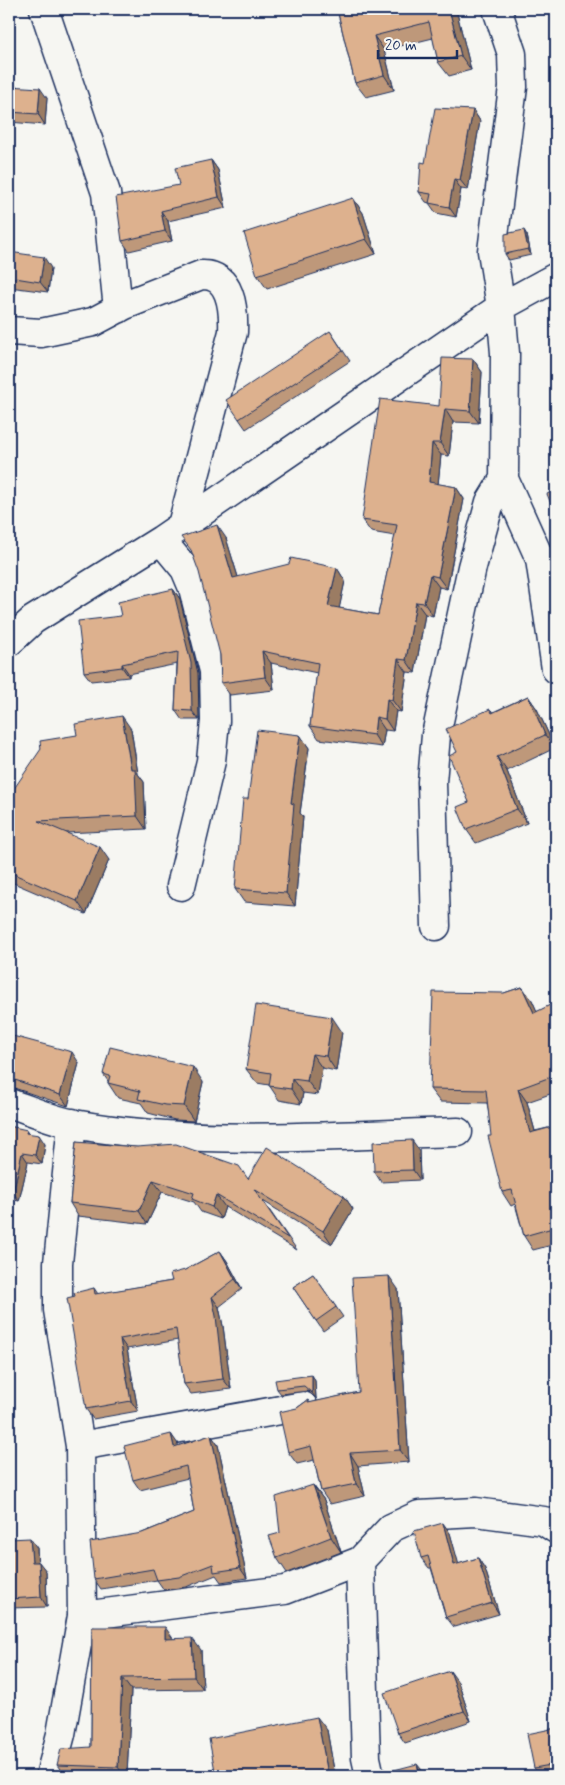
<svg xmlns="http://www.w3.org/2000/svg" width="565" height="1785" viewBox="0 0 565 1785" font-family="Mynerve,sans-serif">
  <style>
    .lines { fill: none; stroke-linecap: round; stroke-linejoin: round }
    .street-casing { stroke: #1b2f5e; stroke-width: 31 }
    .street { stroke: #f6f6f2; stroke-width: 28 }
    .wall { fill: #be987a; stroke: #1b2f5e }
    .shaded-wall { fill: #9b7c63; stroke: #1b2f5e }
    .building { fill: #ddb18e; stroke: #1b2f5e }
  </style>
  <rect width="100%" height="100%" fill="#f6f6f2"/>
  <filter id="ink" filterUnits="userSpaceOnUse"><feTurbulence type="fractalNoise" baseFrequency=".02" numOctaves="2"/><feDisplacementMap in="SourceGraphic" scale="10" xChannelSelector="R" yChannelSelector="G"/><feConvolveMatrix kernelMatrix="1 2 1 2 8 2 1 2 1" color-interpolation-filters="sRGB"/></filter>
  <g filter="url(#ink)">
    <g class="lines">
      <g class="street-casing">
        <path id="street" d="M44 9 106 193 118 309
          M497 9 512 54 513 87 492 251 501 307 505 353 504 479 540 559 556 669
          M9 331 41 333 93 322 125 305 201 275C231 273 234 309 233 332L182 525
          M161 540 185 569 193 588 214 671 215 721 211 761 181 886
          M9 642 33 620 161 540 501 307 556 277
          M436 926 432 782 436 735 472 567 490 502 504 479
          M9 1103C30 1110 52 1120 74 1124 200 1147 331 1135 458 1132
          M80 1446 303 1406
          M360 1561 366 1758 370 1776
          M82 1616 285 1590 360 1561 391 1528 419 1515 476 1512 544 1521 556 1529
          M50 1776 61 1734 82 1616 80 1446 58 1310V1263L72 1123"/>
      </g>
      <use href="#street" class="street"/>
    </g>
    <path class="wall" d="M337 9H456L471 70 449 76 438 62 433 38 384 50 394 90 366 97 355 83Z
      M9 86 47 98 45 125 9 122Z
      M473 110 480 121 468 190 461 189 456 217 436 213 429 203 426 202 419 192 425 163Z
      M211 160 218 170 226 208 168 221 172 241 129 251 122 241 179 185Z
      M353 198 363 213 376 254 267 289 257 275Z
      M527 235 531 255 509 260 505 254Z
      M9 252 51 268 48 292 9 287Z
      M330 331 350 361 246 429 239 419Z
      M473 359 482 372 479 423 453 422 449 456 441 455 438 484 456 487 464 499 447 589 439 587 433 616 425 614 415 673 407 672 401 712 396 711 393 731 385 730 382 747 319 739 310 726 317 673 271 663 274 690 230 695 221 683 220 655 226 538 238 577 337 568 345 581 339 608 378 615 395 536 371 532 362 520 439 406Z
      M173 589 180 599 198 673 199 720H182L175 710 177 664 129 674V677L91 681 84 672 121 616Z
      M528 696 537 709 555 748 507 771 527 823 476 843 466 829 469 802 457 752 490 709 493 712Z
      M131 729 138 774 144 782 146 829 66 833 109 860 86 914 9 881V796Z
      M300 735 309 748 300 813 303 817 295 906 244 902 235 889 248 799Z
      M522 987 532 1000 537 1012 556 1002V1092L527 1102 535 1131 556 1126V1244L533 1250 524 1236 515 1204 511 1206 502 1192 487 1103 440 1102 430 1089 504 993Z
      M342 1032 336 1071 322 1068 318 1095 303 1093 301 1104 279 1100 269 1085 257 1083 246 1069Z
      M9 1035 79 1063 68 1106 14 1088H9Z
      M103 1074 203 1082 194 1121 175 1120 148 1113 141 1103 118 1098 108 1083V1081Z
      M9 1126 29 1133 45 1144 42 1164 28 1162 19 1201 9 1199Z
      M76 1142 248 1179 344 1196 353 1209 332 1244 263 1201 297 1250 225 1207 221 1219 201 1212 194 1202 162 1192 147 1224 78 1216 70 1203Z
      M419 1150 420 1180 381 1182 374 1171Z
      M220 1251 227 1261 242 1289 219 1307 223 1326 231 1389 191 1394 184 1384 178 1340 127 1349 138 1411 93 1419 86 1409 75 1296 94 1288 98 1294 172 1281 185 1270Z
      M313 1274 343 1317 323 1331 293 1287Z
      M398 1289 409 1462 358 1466 365 1496 330 1504 321 1491 314 1460 297 1464 288 1452 297 1408 308 1400 310 1403 359 1392Z
      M312 1375 315 1381 316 1399 308 1391 281 1394 277 1389Z
      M171 1434 178 1446 211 1435 218 1445 247 1578 221 1582 216 1575 186 1587 164 1590 157 1580 101 1589 94 1579 142 1533 194 1512 188 1478 140 1490 133 1480Z
      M313 1485 324 1500 341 1552 287 1573 277 1558 280 1533Z
      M450 1533 458 1564 478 1558 485 1569 499 1614 454 1627 446 1617 431 1568H429L421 1558Z
      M9 1539 37 1548 38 1562 46 1571 47 1607 9 1608Z
      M92 1627 174 1639 201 1650 203 1689 131 1690 127 1776H65L57 1765 91 1747Z
      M458 1682 471 1721 405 1743 398 1733Z
      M556 1728V1775L551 1776H540L534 1768Z
      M327 1730 335 1776H216Z"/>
    <path class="shaded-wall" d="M449 9H456L471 70 461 56Z
      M374 36 384 50 394 90 384 75Z
      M40 88 47 98 45 125 38 114Z
      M473 110 480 121 468 190 460 180Z
      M211 160 218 170 226 208 219 197Z
      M454 179 461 189 456 217 449 207Z
      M353 198 363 213 376 254 366 239Z
      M161 211 168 221 172 241 165 231Z
      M524 230 527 235 531 255 528 249Z
      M44 257 51 268 48 292 40 282Z
      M473 359 482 372 479 423 470 411Z
      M445 409 453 422 449 456 440 443Z
      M432 443 441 455 437 495 429 482Z
      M456 487 464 499 447 589 438 577Z
      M217 525 226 538 242 590 233 578Z
      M337 568 345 581 337 619 328 606Z
      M430 575 439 587 433 616 424 603Z
      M173 589 180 599 198 673 199 720 192 711Z
      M416 602 425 614 415 673 406 660Z
      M262 651 271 663 274 690 265 677Z
      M398 659 407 672 401 712 392 700Z
      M122 664 129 674V677L122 667Z
      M528 696 537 709 555 748 545 735Z
      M387 699 396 711 393 731 385 719Z
      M122 716 131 729 138 774 144 782 146 829 137 816 131 769Z
      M376 717 385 730 382 747 374 735Z
      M300 735 309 748 300 813 303 817 295 906 286 893 291 803Z
      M497 757 507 771 527 823 517 809Z
      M100 847 109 860 86 914 77 901Z
      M522 987 532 1000 544 1027 534 1013Z
      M332 1017 342 1032 336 1071 326 1056Z
      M72 1052 79 1063 68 1106 60 1095Z
      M312 1054 322 1068 318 1095 307 1081Z
      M193 1067 203 1082 194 1121 184 1106Z
      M292 1079 303 1093 301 1104 291 1089Z
      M518 1089 527 1102 539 1146 530 1133Z
      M39 1135 45 1144 42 1164 35 1155Z
      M412 1140 419 1150 420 1180 413 1170Z
      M22 1153 28 1162 19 1201 13 1192Z
      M153 1180 162 1192 147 1224 139 1211Z
      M216 1195 225 1207 221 1219 212 1207Z
      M344 1196 353 1209 332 1244 323 1231Z
      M220 1251 227 1261 242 1289 235 1279Z
      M389 1276 398 1289 409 1462 400 1450Z
      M212 1297 219 1307 223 1326 231 1389 223 1379Z
      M120 1339 127 1349 138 1411 131 1401Z
      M312 1375 315 1381 316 1399 312 1393Z
      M171 1434 178 1444 181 1457 174 1447Z
      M211 1435 218 1445 247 1578 240 1568Z
      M350 1453 358 1466 365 1496 356 1484Z
      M313 1485 324 1500 341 1552 331 1537Z
      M443 1523 450 1533 462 1576 454 1565Z
      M30 1538 37 1548 38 1572 32 1562Z
      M478 1558 485 1569 499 1614 492 1603Z
      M39 1562 46 1571 47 1607 41 1597Z
      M165 1627 174 1640 165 1639Z
      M192 1638 201 1650 203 1689 194 1677Z
      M450 1671 458 1682 471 1721 464 1711Z
      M122 1678 131 1690 127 1776H124L118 1767Z
      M317 1717 327 1730 335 1776H330L328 1774Z
      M417 1764 425 1774V1776H420Z"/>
    <path class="building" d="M337 9H449L461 56 438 62 429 22 374 36 384 75 355 83Z
      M9 86 40 88 38 114 9 112Z
      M435 108 473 110 460 180 454 179 449 207 429 203 431 194 419 192 421 162 425 163Z
      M211 160 219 197 161 211 165 231 122 241 116 197 179 185 175 168Z
      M353 198 366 239 257 275 244 233Z
      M524 230 528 249 505 254V234Z
      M9 252 44 257 40 282 9 277Z
      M330 331 343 351 239 419 226 400Z
      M442 358 473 359 470 411 445 409 440 443H432L429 482 456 487 438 577 430 575 424 603 416 602 406 660 398 659 392 700 387 699 385 719 376 717 374 735 310 726 318 663 262 651 265 677 221 683 220 655 199 572 191 550 181 537 217 525 233 578 289 564 291 558 337 568 328 606 378 615 397 525 362 520 380 399 439 406Z
      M556 490V516L547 494Z
      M173 589 191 663 192 711 175 710 178 652 122 664V667L84 672 78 621 121 616 118 602Z
      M528 696 545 735 497 757 517 809 466 829 457 807 469 802 449 756 457 752 446 729 490 709 492 713Z
      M122 716 131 769H135L137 816 38 821 100 847 77 901 9 872V796L41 749 40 741 77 735 75 724Z
      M257 730 300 735 291 803 294 804 286 893 235 889 243 799H248Z
      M522 987 534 1013 556 1002V1075L518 1089 530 1133 556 1126V1227L524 1236 512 1190 502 1192 488 1136H491L486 1090 430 1089 433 992 504 993Z
      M256 1005 332 1017 326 1056 312 1054 307 1081 292 1079 291 1089 269 1086 271 1073 246 1069Z
      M9 1035 72 1052 60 1095 9 1078Z
      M110 1047 193 1067 184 1106 165 1105 138 1099 140 1091 108 1083 110 1076 103 1074Z
      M9 1126 27 1130 26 1133 39 1135 35 1155 22 1153 13 1192 9 1191Z
      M412 1140 413 1170 374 1171 373 1142Z
      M76 1142 137 1147 176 1144 239 1166 248 1179 267 1147 344 1196 323 1231 254 1189 288 1238 216 1195 212 1207 192 1199 194 1193 153 1180 139 1211 70 1203Z
      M220 1251 235 1279 212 1297 216 1316 223 1379 184 1384 176 1329 120 1339 131 1401 86 1409 67 1298 75 1296 74 1293 94 1288 95 1294 172 1281 170 1274 185 1270Z
      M313 1274 336 1307 316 1321 293 1287Z
      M389 1276 400 1450 350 1453 356 1484 321 1491 311 1446 288 1452 279 1412 297 1408 308 1400V1403L359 1392 352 1278Z
      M312 1375V1393L304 1386 277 1389 275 1380Z
      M171 1434 174 1447 211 1435 240 1568 214 1572 213 1564 179 1577 157 1580 153 1569 94 1579 90 1542 142 1533 194 1512 186 1466 133 1480 124 1446Z
      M313 1485 331 1537 277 1558 269 1536 280 1533 276 1497Z
      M443 1523 454 1565 478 1558 492 1603 446 1617 428 1556 421 1558 414 1531Z
      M30 1538 32 1562H39L41 1597 9 1599V1539Z
      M92 1627H165V1639L192 1638 194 1677 122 1678 118 1767 57 1765 61 1749 91 1747Z
      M450 1671 464 1711 398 1733 384 1693Z
      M317 1717 328 1774 317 1776H216L209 1739Z
      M556 1728V1764L534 1768 527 1734Z
      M417 1764 420 1776H380L379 1774Z"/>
  </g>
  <rect width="565" height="1785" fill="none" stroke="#f6f6f2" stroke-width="30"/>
  <rect x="15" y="15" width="535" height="1755" fill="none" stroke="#1b2f5e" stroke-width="2" filter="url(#ink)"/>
  <path d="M378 50v8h79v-8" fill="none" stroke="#1b2f5e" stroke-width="2.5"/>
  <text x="385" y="50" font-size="15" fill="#1b2f5e" stroke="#f6f6f2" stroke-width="4" paint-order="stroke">20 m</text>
</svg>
